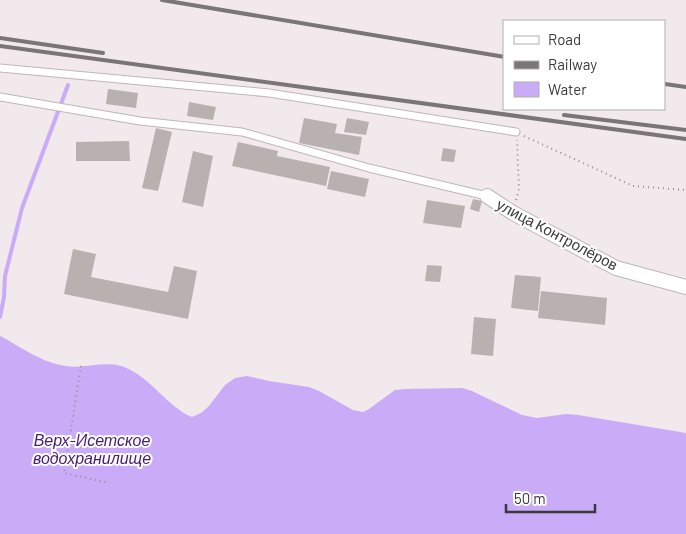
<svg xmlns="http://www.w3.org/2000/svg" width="686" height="534" viewBox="0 0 686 534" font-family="Barlow,sans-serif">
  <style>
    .water { fill: #caabf7 }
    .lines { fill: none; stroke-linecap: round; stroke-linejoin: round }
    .stream { stroke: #caabf7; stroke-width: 4 }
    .building { fill: #b9b1b0 }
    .service-casing { stroke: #beb6b8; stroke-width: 9 }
    .minor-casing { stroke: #beb6b8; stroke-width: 16 }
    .path { stroke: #938d8f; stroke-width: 2; stroke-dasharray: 1 4; stroke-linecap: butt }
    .service { stroke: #fff; stroke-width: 7 }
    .minor { stroke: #fff; stroke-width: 14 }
    .rail { stroke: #7a7576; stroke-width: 4 }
    .labels { text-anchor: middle; stroke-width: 4; stroke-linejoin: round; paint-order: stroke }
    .street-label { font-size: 15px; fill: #3b3839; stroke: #fff }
    .water-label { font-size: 16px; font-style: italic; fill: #481c72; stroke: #fff }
  </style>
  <rect width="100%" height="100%" fill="#f1e9eb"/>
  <path class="water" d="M0 336C21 347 42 363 66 366 85 369 106 360 124 367 152 378 167 407 192 417L201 413 209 406 225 385 235 378 247 376 269 381 309 387 319 391 353 410 363 412 369 409 395 390 405 389 462 388 472 391 522 415 537 418 566 414 578 415 686 433V534H0Z"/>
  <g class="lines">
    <path class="stream" d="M0 317 4 297 5 276 22 208 68 85"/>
  </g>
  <path class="building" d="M108 89 138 93 136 108 106 104Z
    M189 102 216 107 213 120 187 116Z
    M304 118 337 124 335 133 362 137 359 155 299 143Z
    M347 118 369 122 366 135 344 132Z
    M156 128 172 132 158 191 142 188Z
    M129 141 130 161H76V142Z
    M238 142 278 151 277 156 330 167 326 186 232 166Z
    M443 148 456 150 454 162 441 161Z
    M193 151 213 156 203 207 182 202Z
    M331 171 369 179 365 197 327 189Z
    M473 199 482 201 479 212 470 209Z
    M427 200 465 206 461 228 423 223Z
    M73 249 96 254 91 277 168 292 174 266 197 271 188 319 64 294Z
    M427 265 442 266 440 282 425 281Z
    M515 275 541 277 538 311 511 308Z
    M541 291 607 298 605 325 538 318Z
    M474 317 496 319 493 356 471 354Z"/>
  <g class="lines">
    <g class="service-casing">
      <path id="service" d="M0 68 269 93 516 132
        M0 97 140 121 242 132 369 168 487 196"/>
    </g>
    <g class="minor-casing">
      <path id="minor" d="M487 196 513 213 616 268 686 287"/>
    </g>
    <path class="path" d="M524 136 633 186 686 190
      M516 200 519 189 517 140
      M81 366 64 473 110 483"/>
    <use href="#service" class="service"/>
    <use href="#minor" class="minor"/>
    <path class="rail" d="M162 0 505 57
      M0 38 103 53
      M0 46 686 139
      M665 84 686 87
      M564 115 686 130"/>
  </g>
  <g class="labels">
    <g class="street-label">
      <text transform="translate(557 235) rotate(28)" y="5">улица Контролёров</text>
    </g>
    <g class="water-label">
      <text x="92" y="446">Верх-Исетское<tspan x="92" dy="18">водохранилище</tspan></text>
    </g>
  </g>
  <rect x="503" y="20" width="162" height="90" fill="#ffffff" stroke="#b1afb0"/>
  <rect x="514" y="36" width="25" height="8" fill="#ffffff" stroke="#b1afb0"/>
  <text x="548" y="45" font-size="15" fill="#3b3839">Road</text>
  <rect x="514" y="61" width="25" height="8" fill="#7a7576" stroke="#b1afb0"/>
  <text x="548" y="70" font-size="15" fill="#3b3839">Railway</text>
  <rect x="514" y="82" width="25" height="15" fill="#caabf7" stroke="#b1afb0"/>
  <text x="548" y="95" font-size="15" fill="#3b3839">Water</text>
  <path d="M506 504v8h89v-8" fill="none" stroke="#3b3839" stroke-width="2.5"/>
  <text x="514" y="504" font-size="15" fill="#3b3839" stroke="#ffffff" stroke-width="4" paint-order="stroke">50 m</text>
</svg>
